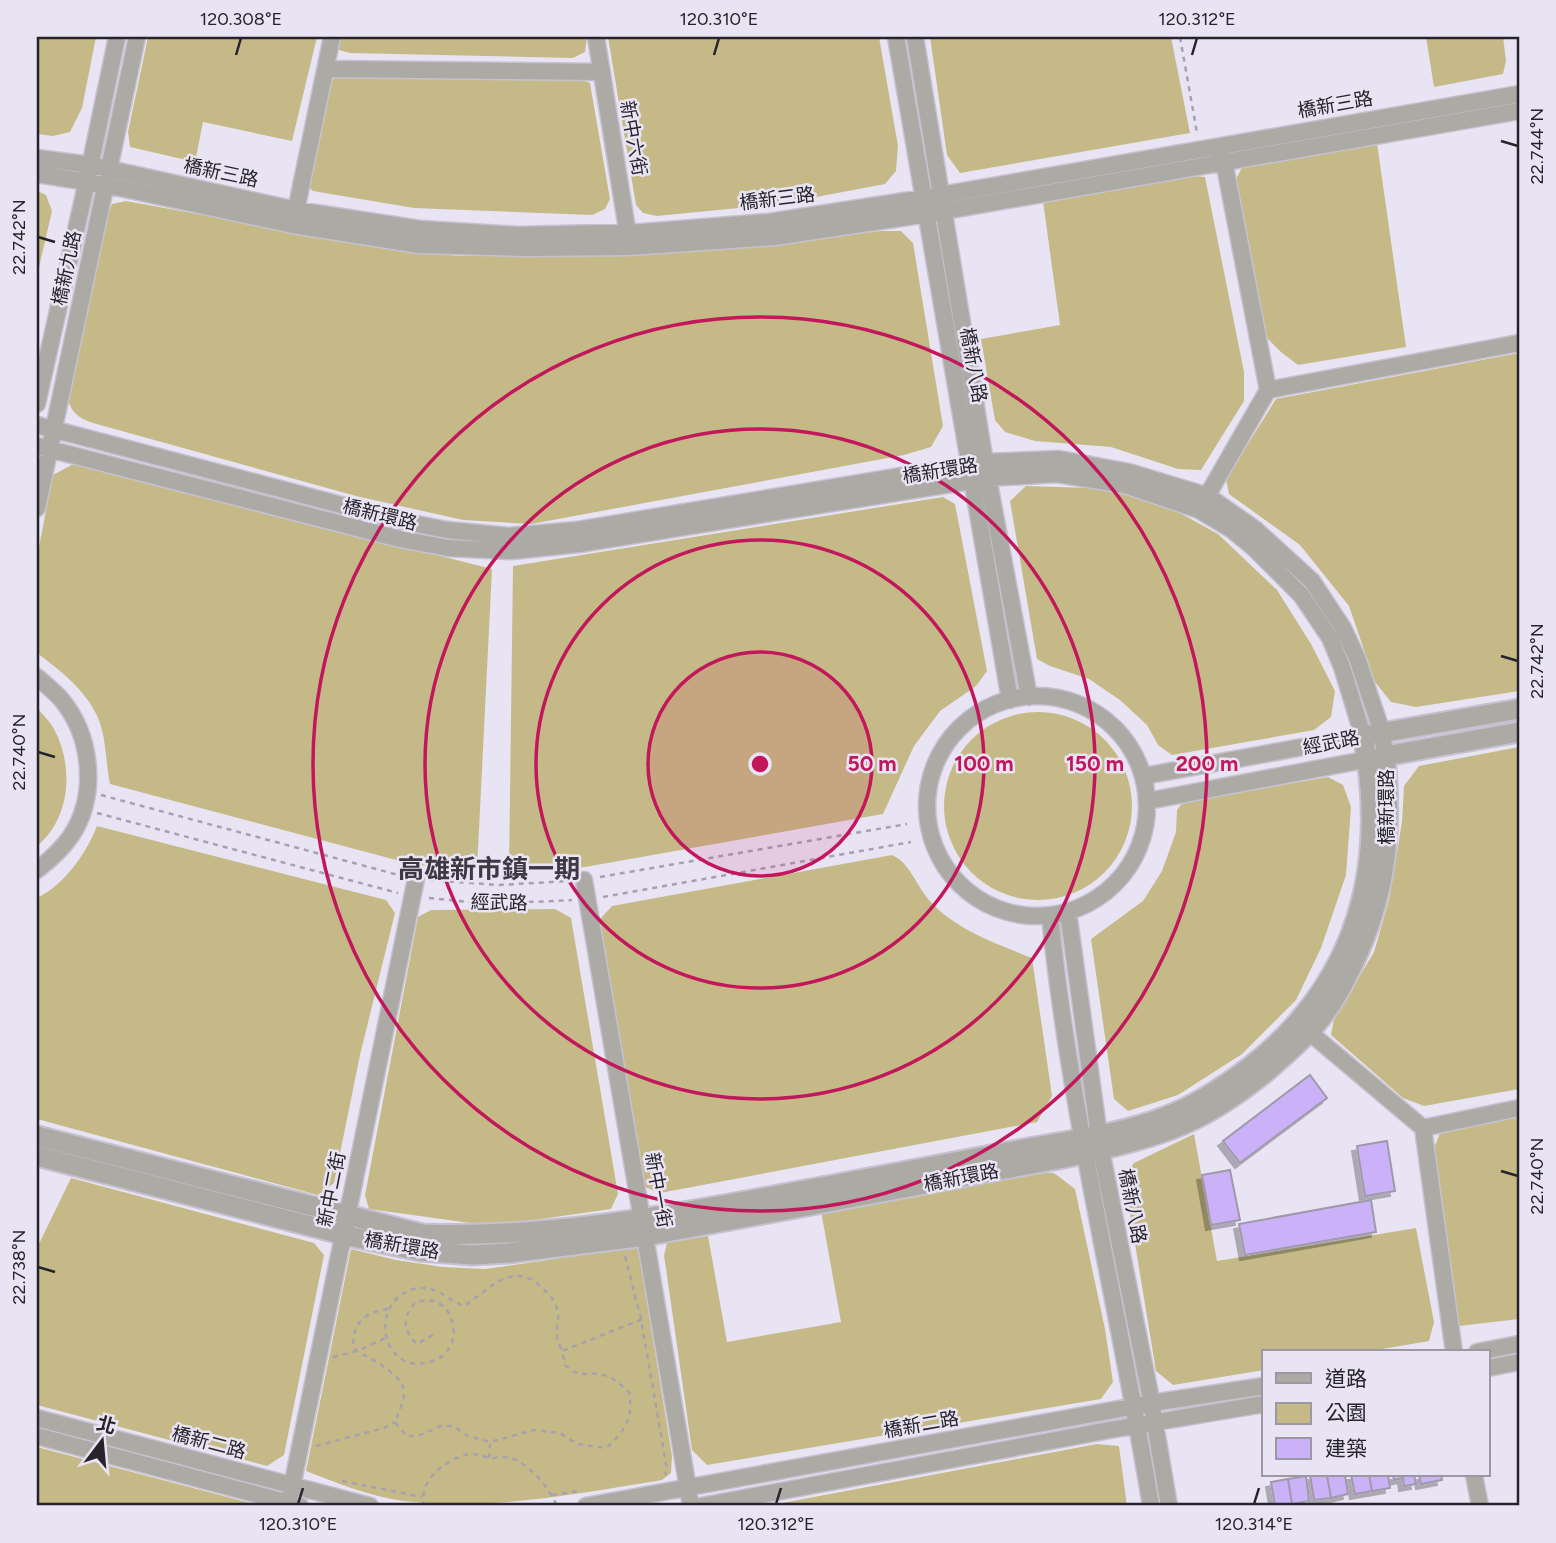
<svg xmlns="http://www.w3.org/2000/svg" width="1556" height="1543" viewBox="0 0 1556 1543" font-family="Figtree,'Noto Sans TC',sans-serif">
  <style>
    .green { fill: #c5ba87 }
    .building { fill: #cbb2f8; stroke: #9f9aa9; stroke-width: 2; filter: url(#shadow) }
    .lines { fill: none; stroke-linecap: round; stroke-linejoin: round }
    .minor-casing { stroke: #c6c1d0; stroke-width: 19 }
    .tertiary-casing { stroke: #c6c1d0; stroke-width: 23 }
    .path { stroke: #a5a1ae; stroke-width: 2.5; stroke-dasharray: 5 5; stroke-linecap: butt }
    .minor { stroke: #acaaa4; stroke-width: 16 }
    .tertiary { stroke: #acaaa4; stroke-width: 19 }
    .ticks { fill: none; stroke: #26242a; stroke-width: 2.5 }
    .ring { fill: none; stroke: #c2185b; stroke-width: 3.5 }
    .labels { text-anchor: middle; stroke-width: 5; stroke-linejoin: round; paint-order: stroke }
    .street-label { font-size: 19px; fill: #26242a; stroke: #e9e4f4 }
    .district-label { font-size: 26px; font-weight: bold; fill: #3c3844; stroke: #e9e4f4 }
    .centre { fill: #c2185b; stroke: #e9e4f4; stroke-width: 3.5 }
    .ring-label { font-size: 21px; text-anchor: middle; font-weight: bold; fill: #c2185b; stroke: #e9e4f4; stroke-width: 5; stroke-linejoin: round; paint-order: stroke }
    .neatline { fill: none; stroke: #26242a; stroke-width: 2.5 }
    .ticks-label { font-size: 18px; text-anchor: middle; fill: #26242a }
  </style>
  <defs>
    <filter id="shadow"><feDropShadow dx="-5" dy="5" stdDeviation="0" flood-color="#0004"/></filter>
  </defs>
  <rect width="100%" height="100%" fill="#e9e4f4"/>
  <path class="green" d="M37 37H96L82 108 70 132 53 136 37 134Z
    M148 37H317L292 141 203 122 195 162 130 147 128 132Z
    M336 37H587L585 52 573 58 350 53 339 50 335 42Z
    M608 37H879L898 146 896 171 885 184 779 204 657 216 643 213 636 205Z
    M930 37H1171L1190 133 960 173 947 155Z
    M1426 37H1503L1506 61 1503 74 1434 87Z
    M338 76 579 79 590 83 610 199 605 209 592 215 414 208 313 191 308 187 329 82Z
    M1377 143 1406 347 1298 365 1281 352 1266 337 1236 179 1244 164Z
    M1193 176 1205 177 1244 372V401L1201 470 1178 469 1111 447 1035 441 1005 432 995 420 981 339 1060 325 1043 201Z
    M37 191 46 195 52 211 37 276Z
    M126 201 398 250 459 256 664 254 881 231H901L913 243 943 426 931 447 904 455 531 524 463 520 356 496 93 423C78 418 71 412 67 397L108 214 112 204Z
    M1519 353V691L1416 707 1391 702 1375 682 1349 606 1300 545 1229 494 1226 479 1276 399Z
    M75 463 492 569 477 869 415 865 110 784C105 761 107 731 94 710 81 686 58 669 37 653V557L53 475Z
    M1026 486 1092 488 1160 502 1218 534 1277 590 1311 644 1335 691 1331 717 1314 730 1172 755 1158 745 1147 725 1120 700 1089 679 1050 666 1037 659 1010 501Z
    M943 497 955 504 987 671 976 686 940 711 914 746 883 814 585 867 509 871 513 566Z
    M37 708C43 715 50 721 54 729 74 766 71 818 37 846Z
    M944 806a94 94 0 1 1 188 0a94 94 0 1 1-188 0Z
    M1519 747V1089L1424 1106 1403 1098 1331 1035 1334 1019 1374 952 1389 900 1402 822 1404 786 1419 766Z
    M1328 777 1343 785 1351 807 1346 875 1321 948 1296 1000 1242 1054 1178 1095 1128 1111 1114 1099 1091 939 1143 901 1162 871 1176 832 1177 810 1183 802Z
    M97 826 386 900 395 913 360 1055 334 1183 318 1195 37 1119V898C64 885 86 854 97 826Z
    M892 855C910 863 916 885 929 900 954 929 997 944 1032 958L1052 1096 1037 1122 660 1193 645 1187 599 920 612 906Z
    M555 909 571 918 618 1194 611 1209 492 1226 369 1209 365 1195 418 917 431 910Z
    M1519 1117V1319L1459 1326 1434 1148 1440 1133Z
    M1194 1134 1217 1261 1416 1228 1434 1322 1429 1341 1365 1352H1264V1370L1173 1385 1156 1371 1124 1177 1134 1163Z
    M1035 1172 1054 1173 1075 1189 1105 1329 1113 1382 1101 1399 707 1465 692 1450 664 1255 667 1243 708 1236 727 1342 841 1322 821 1211Z
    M71 1178 314 1243 324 1255 284 1455 267 1466 37 1405V1248Z
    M638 1247 672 1456 671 1473 662 1480C576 1494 490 1511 403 1501 369 1496 337 1483 306 1471L351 1249 396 1260 443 1267 485 1269Z
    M1097 1444 1119 1446 1127 1506H766Z
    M37 1447 262 1506H37Z"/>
  <path class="building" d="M1310 1075 1327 1098 1240 1163 1223 1141Z
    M1387 1141 1395 1191 1365 1196 1357 1146Z
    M1230 1170 1240 1220 1211 1225 1202 1175Z
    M1371 1200 1376 1232 1245 1255 1239 1224Z
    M1310 1475H1327L1331 1498 1314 1500Z
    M1327 1475H1345L1348 1494 1331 1498Z
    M1351 1475H1369L1372 1491 1355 1494Z
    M1369 1475H1388L1390 1488 1372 1491Z
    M1393 1475H1414L1416 1484 1404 1486 1403 1478 1394 1480Z
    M1419 1475H1441L1442 1480 1421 1484Z
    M1306 1476 1309 1501 1292 1504 1288 1479Z
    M1288 1479 1292 1504 1275 1506 1271 1482Z"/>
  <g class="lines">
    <g class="minor-casing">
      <path id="minor" d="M596 37 629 241
        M896 37 1010 700
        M915 37 985 462 1029 697
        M326 69 602 72
        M37 158 91 165 296 210 420 229 518 235 643 232 769 222 924 198 1519 94
        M37 174 106 185 293 225 419 245 525 248 630 247 775 237 927 214 1519 111
        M294 220 332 37
        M1268 390 1519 343
        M37 404 87 181 117 37
        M37 425 402 521 447 530 509 536 577 530 985 462 1059 459 1129 472 1208 496 1255 529 1312 581 1343 628 1357 658 1382 732 1385 756 1148 801
        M37 446 400 539 448 548 512 551 579 544 988 478 1057 474 1125 485 1199 510 1231 529 1254 548 1301 595 1330 638 1342 667 1363 736 1144 776
        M1203 503 1268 390 1222 151
        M37 508 137 37
        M37 677C45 684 54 691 61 699 92 736 98 795 71 836 62 849 50 860 37 870
        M927 806a110 110 0 1 1 220 0a110 110 0 1 1-220 0Z
        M584 880 691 1506
        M1068 912 1101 1150 1150 1394 1169 1506
        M1050 916C1070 1115 1119 1309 1151 1506
        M1302 1026 1423 1128 1454 1352
        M1423 1128 1519 1108
        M1477 1352 1519 1344
        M1488 1368 1519 1362
        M37 1418 370 1506
        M37 1436 300 1506
        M1474 1475 1480 1506
        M288 1506 416 879
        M586 1506 1152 1403 1264 1386
        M701 1506 1115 1429 1264 1404"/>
    </g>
    <g class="tertiary-casing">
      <path id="tertiary" d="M37 1136 422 1234C566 1239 708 1208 848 1182 909 1171 969 1159 1029 1148 1075 1140 1124 1133 1167 1116 1197 1105 1226 1085 1251 1066 1358 982 1388 866 1363 736L1519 709
        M37 1156 353 1237 420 1251 472 1255 509 1253 645 1236 1064 1158C1100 1150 1137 1142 1172 1129 1207 1116 1239 1094 1267 1071 1290 1051 1313 1031 1330 1006 1339 993 1346 978 1353 964 1387 893 1392 833 1385 756L1519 732"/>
    </g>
    <path class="path" d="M1180 37 1197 133
      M101 795 402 876
      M97 813 398 893
      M600 877 907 824
      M429 880 499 885 569 881
      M603 897 911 842
      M429 898 490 904 572 900
      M625 1256 641 1319 667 1470 665 1475
      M388 1309C366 1312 353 1322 353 1345L357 1351C372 1360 406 1375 404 1395 403 1404 398 1414 395 1422L406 1436H418L441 1426H453L468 1436 490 1442 534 1430 560 1433 577 1444 606 1448C625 1432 634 1417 629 1392 620 1384 611 1375 598 1374 580 1372 582 1379 565 1365L562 1351 643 1319
      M433 1335 417 1344C403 1332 402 1316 415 1303 456 1287 470 1353 429 1362 421 1364 410 1365 403 1360 372 1341 384 1290 420 1288 439 1287 447 1300 464 1306 489 1290 512 1260 540 1286 549 1294 556 1301 558 1313 559 1320 556 1328 557 1336 557 1341 560 1346 562 1351
      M333 1357 357 1351 386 1338
      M316 1446 384 1428 395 1422
      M489 1458 490 1444
      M342 1481 422 1497
      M552 1495 579 1491
      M424 1506C418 1480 446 1459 469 1454 477 1453 483 1457 491 1458 496 1458 502 1457 507 1457 528 1461 549 1488 557 1506"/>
    <use href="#minor" class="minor"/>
    <use href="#tertiary" class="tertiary"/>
  </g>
  <path class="ticks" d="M236 55 241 38M714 55 719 38M1192 55 1197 38M1501 141 1518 146M38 237 55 242M1501 656 1518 661M38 752 55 757M1501 1171 1518 1176M38 1267 55 1272M298 1504 303 1488M776 1504 781 1488M1254 1504 1259 1488"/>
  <circle cx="760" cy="764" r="112" fill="#c2185b" fill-opacity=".12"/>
  <g class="ring">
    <circle cx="760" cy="764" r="112"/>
    <circle cx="760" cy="764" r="224"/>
    <circle cx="760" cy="764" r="335"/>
    <circle cx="760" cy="764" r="447"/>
  </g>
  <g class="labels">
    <g class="street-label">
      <text transform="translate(1335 104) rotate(-10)" y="7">橋新三路</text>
      <text transform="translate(634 138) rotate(80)" y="7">新中六街</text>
      <text transform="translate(221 172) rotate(12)" y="7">橋新三路</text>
      <text transform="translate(777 198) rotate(-7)" y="7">橋新三路</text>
      <text transform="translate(66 268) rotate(-78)" y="7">橋新九路</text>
      <text transform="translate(974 365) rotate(80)" y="7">橋新八路</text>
      <text transform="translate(940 470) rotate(-9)" y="7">橋新環路</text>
      <text transform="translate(380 514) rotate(14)" y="7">橋新環路</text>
      <text transform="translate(1331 742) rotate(-11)" y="7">經武路</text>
      <text transform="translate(1386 807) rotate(-90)" y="7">橋新環路</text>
      <text transform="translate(499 902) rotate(1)" y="7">經武路</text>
      <text transform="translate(961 1177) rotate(-11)" y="7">橋新環路</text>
      <text transform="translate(331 1189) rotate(-79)" y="7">新中二街</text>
      <text transform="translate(659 1190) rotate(80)" y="7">新中一街</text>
      <text transform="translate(1133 1206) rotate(79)" y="7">橋新八路</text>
      <text transform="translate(402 1245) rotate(10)" y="7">橋新環路</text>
      <text transform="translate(921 1424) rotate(-10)" y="7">橋新二路</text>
      <text transform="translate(209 1442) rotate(15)" y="7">橋新二路</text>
    </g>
    <g class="district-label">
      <text x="489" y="878">高雄新市鎮一期</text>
    </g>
  </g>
  <circle cx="760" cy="764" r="10" class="centre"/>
  <g class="ring-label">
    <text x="872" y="771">50 m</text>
    <text x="984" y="771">100 m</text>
    <text x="1095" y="771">150 m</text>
    <text x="1207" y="771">200 m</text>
  </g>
  <rect width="1556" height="1543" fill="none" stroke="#e9e4f4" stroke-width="77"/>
  <rect x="1262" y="1350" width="228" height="126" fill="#e9e4f4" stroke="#9b97a3" stroke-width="2"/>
  <rect x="1276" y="1373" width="35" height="10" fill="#acaaa4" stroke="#9b97a3" stroke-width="2"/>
  <text x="1325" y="1386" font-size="21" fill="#26242a">道路</text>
  <rect x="1276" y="1403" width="35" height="21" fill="#c5ba87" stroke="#9b97a3" stroke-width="2"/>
  <text x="1325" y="1420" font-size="21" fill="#26242a">公園</text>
  <rect x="1276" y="1438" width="35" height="21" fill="#cbb2f8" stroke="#9b97a3" stroke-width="2"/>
  <text x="1325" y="1456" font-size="21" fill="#26242a">建築</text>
  <g transform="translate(102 1441) rotate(16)" stroke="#e9e4f4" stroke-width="5" paint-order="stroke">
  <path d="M0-5L12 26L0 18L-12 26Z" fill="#26242a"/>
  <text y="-10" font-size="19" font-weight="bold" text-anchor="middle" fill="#26242a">北</text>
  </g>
  <rect x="38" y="38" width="1480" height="1466" class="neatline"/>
  <g class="ticks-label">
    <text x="241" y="25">120.308°E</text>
    <text x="719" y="25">120.310°E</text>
    <text x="1197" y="25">120.312°E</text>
    <text transform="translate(1537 146) rotate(-90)" y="6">22.744°N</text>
    <text transform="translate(19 237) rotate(-90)" y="6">22.742°N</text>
    <text transform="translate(1537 661) rotate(-90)" y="6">22.742°N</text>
    <text transform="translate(19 752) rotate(-90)" y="6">22.740°N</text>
    <text transform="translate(1537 1176) rotate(-90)" y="6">22.740°N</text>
    <text transform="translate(19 1267) rotate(-90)" y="6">22.738°N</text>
    <text x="298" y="1530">120.310°E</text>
    <text x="776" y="1530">120.312°E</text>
    <text x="1254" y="1530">120.314°E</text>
  </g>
</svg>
